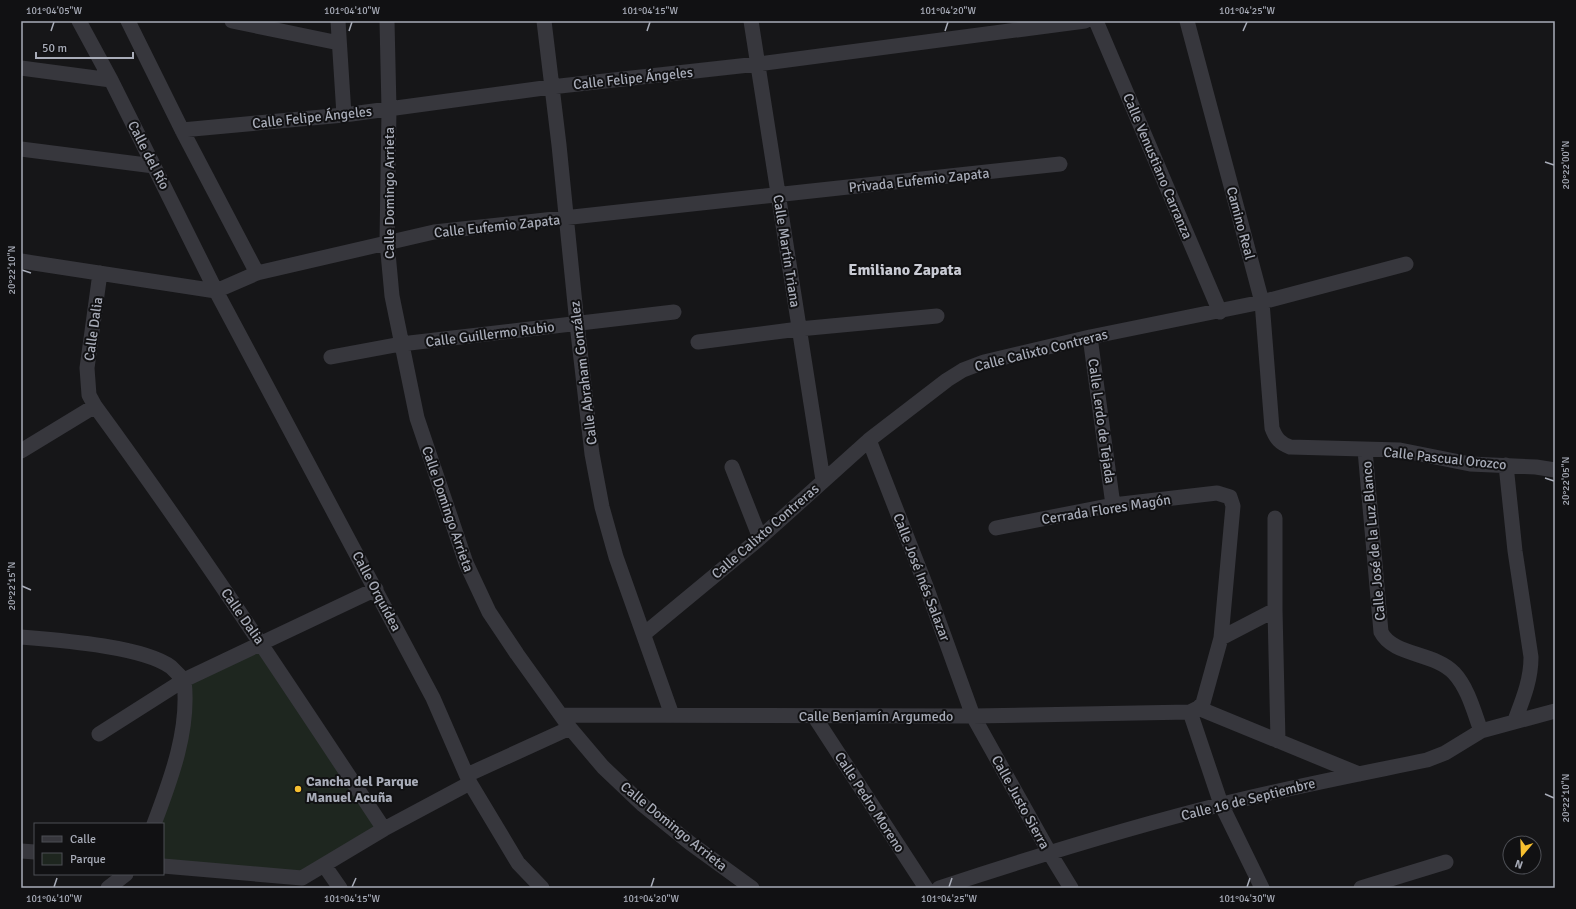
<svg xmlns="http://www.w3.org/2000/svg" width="1576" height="909" viewBox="0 0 1576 909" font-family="Signika,sans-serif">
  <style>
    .green { fill: #1e261f }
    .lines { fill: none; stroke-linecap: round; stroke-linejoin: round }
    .minor { stroke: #37373d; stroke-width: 15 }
    .ticks { fill: none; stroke: #a8acb8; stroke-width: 1.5 }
    .poi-dot { fill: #f6bf30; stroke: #111113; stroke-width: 1.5 }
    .labels { text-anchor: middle; stroke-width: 4; stroke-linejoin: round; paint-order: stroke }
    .street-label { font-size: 14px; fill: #a8acb8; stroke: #111113 }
    .poi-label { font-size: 14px; font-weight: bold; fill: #a8acb8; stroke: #111113; text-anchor: start }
    .quarter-label { font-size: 16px; font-weight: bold; fill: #c9cbd4; stroke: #111113 }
    .neatline { fill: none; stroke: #a8acb8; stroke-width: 1.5 }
    .ticks-label { font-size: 10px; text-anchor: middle; fill: #a8acb8 }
  </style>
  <rect width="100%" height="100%" fill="#161618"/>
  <path class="green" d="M260 649 378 828 301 873 163 861V824H159L189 685Z"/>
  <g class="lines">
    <path class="minor" d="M79 21 111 80 216 291 433 698 470 783 518 863 542 888
      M128 21 182 130 257 273
      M232 21 339 43
      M338 21 344 115
      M387 21 389 109 387 242 392 296 417 418 466 563 489 612 517 654 570 728 603 767 643 805 690 843 752 888
      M544 21 559 145 577 324 592 454 602 507 616 557 672 715
      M751 21 823 480
      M1096 21 1220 312
      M1187 21 1262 302 1272 428C1276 439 1280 443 1290 447L1400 450 1470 464 1536 467 1555 470
      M21 68 111 80
      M182 130 344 115 551 87 758 64 1085 21
      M21 149 154 166
      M21 261 216 291 257 273 434 232 1060 164
      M1090 337 1113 505
      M698 342 799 329 937 316
      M331 357 401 344 674 312
      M95 406C196 544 290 687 384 829
      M869 440 926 586 973 716 1049 852 1071 888
      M1365 450 1381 632C1393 656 1434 652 1454 673 1468 688 1474 712 1481 731
      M21 451 95 406 89 395 87 368 100 273
      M1506 465 1515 551 1531 657C1531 680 1523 699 1515 720
      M732 467 760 538
      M1275 610 1278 741
      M644 634 760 538 869 440 947 380 963 370 984 362 1090 337 1262 302 1406 264
      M21 637C57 640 143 646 171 667 175 671 180 676 184 680
      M1221 638 1275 610V518
      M1198 708 1359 774
      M1190 712 1221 804 1262 888
      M562 715 973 716 1190 712 1198 708 1203 703 1221 638 1233 506 1230 497 1217 493 1113 505 996 528
      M814 716 926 888
      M99 734 184 680 376 589
      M467 775 570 728
      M154 824C171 779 190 729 184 680
      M21 851 35 852
      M324 865 340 888
      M163 866 302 878 384 829 470 783
      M108 888 126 874
      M939 888C1033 857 1127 828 1223 804 1291 787 1359 774 1427 760L1445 753 1481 731 1555 711
      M1361 888 1446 862"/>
  </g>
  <path class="ticks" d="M51 31 54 22M349 31 352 22M647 31 650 22M945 31 948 22M1243 31 1247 22M1545 162 1554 165M22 270 31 273M1545 478 1554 481M22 586 31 590M1545 794 1554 798M54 887 57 878M352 887 356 878M651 887 654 878M949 887 952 878M1247 887 1250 878"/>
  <circle class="poi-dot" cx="298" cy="789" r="4"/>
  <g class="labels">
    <g class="street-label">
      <text transform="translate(633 78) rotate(-6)" y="5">Calle Felipe Ángeles</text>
      <text transform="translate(312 117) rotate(-6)" y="5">Calle Felipe Ángeles</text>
      <text transform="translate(149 155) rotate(63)" y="5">Calle del Río</text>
      <text transform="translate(1158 166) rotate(67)" y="5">Calle Venustiano Carranza</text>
      <text transform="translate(919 180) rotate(-6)" y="5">Privada Eufemio Zapata</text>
      <text transform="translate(389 193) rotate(-90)" y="5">Calle Domingo Arrieta</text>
      <text transform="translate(1241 223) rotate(75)" y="5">Camino Real</text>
      <text transform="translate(497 226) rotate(-6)" y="5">Calle Eufemio Zapata</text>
      <text transform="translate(787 251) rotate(81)" y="5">Calle Martín Triana</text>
      <text transform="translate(93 329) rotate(-82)" y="5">Calle Dalia</text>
      <text transform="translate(490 334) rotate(-7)" y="5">Calle Guillermo Rubio</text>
      <text transform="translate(1041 350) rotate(-14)" y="5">Calle Calixto Contreras</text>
      <text transform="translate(583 373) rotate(-97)" y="5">Calle Abraham González</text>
      <text transform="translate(1102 421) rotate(82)" y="5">Calle Lerdo de Tejada</text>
      <text transform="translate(1445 458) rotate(6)" y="5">Calle Pascual Orozco</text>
      <text transform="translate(448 509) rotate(71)" y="5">Calle Domingo Arrieta</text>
      <text transform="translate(1106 509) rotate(-9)" y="5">Cerrada Flores Magón</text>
      <text transform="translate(765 531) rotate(-41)" y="5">Calle Calixto Contreras</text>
      <text transform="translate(1373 541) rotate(-95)" y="5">Calle José de la Luz Blanco</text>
      <text transform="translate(922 577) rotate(69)" y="5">Calle José Inés Salazar</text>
      <text transform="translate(377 591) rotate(62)" y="5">Calle Orquídea</text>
      <text transform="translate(243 616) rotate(55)" y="5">Calle Dalia</text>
      <text x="876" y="721">Calle Benjamín Argumedo</text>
      <text transform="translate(1248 799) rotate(-14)" y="5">Calle 16 de Septiembre</text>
      <text transform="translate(870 802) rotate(57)" y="5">Calle Pedro Moreno</text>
      <text transform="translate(1021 802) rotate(61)" y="5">Calle Justo Sierra</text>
      <text transform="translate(674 826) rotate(39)" y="5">Calle Domingo Arrieta</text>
    </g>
    <g class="poi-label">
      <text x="306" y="786">Cancha del Parque<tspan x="306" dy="16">Manuel Acuña</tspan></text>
    </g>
    <g class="quarter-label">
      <text x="905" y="275">Emiliano Zapata</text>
    </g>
  </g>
  <rect width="1576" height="909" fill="none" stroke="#111113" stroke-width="44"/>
  <rect x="34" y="823" width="130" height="52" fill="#111113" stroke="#4d4f55"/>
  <rect x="42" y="836" width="20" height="6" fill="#37373d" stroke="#4d4f55"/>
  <text x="70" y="843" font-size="12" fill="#a8acb8">Calle</text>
  <rect x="42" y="853" width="20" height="12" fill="#1e261f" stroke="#4d4f55"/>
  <text x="70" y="863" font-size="12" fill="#a8acb8">Parque</text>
  <g transform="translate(1522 855) rotate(199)"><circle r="19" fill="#111113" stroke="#4d4f55"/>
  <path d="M0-3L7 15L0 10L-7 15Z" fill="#f6bf30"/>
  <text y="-6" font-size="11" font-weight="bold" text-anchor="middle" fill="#a8acb8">N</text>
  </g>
  <path d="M36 52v6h97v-6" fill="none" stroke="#a8acb8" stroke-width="2"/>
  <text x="42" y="52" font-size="12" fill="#a8acb8" stroke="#111113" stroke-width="3" paint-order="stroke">50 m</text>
  <rect x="22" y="22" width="1532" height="865" class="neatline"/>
  <g class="ticks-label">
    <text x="54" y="14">101°04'05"W</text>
    <text x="352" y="14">101°04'10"W</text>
    <text x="650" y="14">101°04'15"W</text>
    <text x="948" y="14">101°04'20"W</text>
    <text x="1247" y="14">101°04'25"W</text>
    <text transform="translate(1565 165) rotate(-90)" y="4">20°22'00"N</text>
    <text transform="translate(11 270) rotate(-90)" y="4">20°22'10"N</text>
    <text transform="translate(1565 481) rotate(-90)" y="4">20°22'05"N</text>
    <text transform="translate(11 586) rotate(-90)" y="4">20°22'15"N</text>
    <text transform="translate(1565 798) rotate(-90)" y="4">20°22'10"N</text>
    <text x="54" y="902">101°04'10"W</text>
    <text x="352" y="902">101°04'15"W</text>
    <text x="651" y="902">101°04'20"W</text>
    <text x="949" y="902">101°04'25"W</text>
    <text x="1247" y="902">101°04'30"W</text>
  </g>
</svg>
